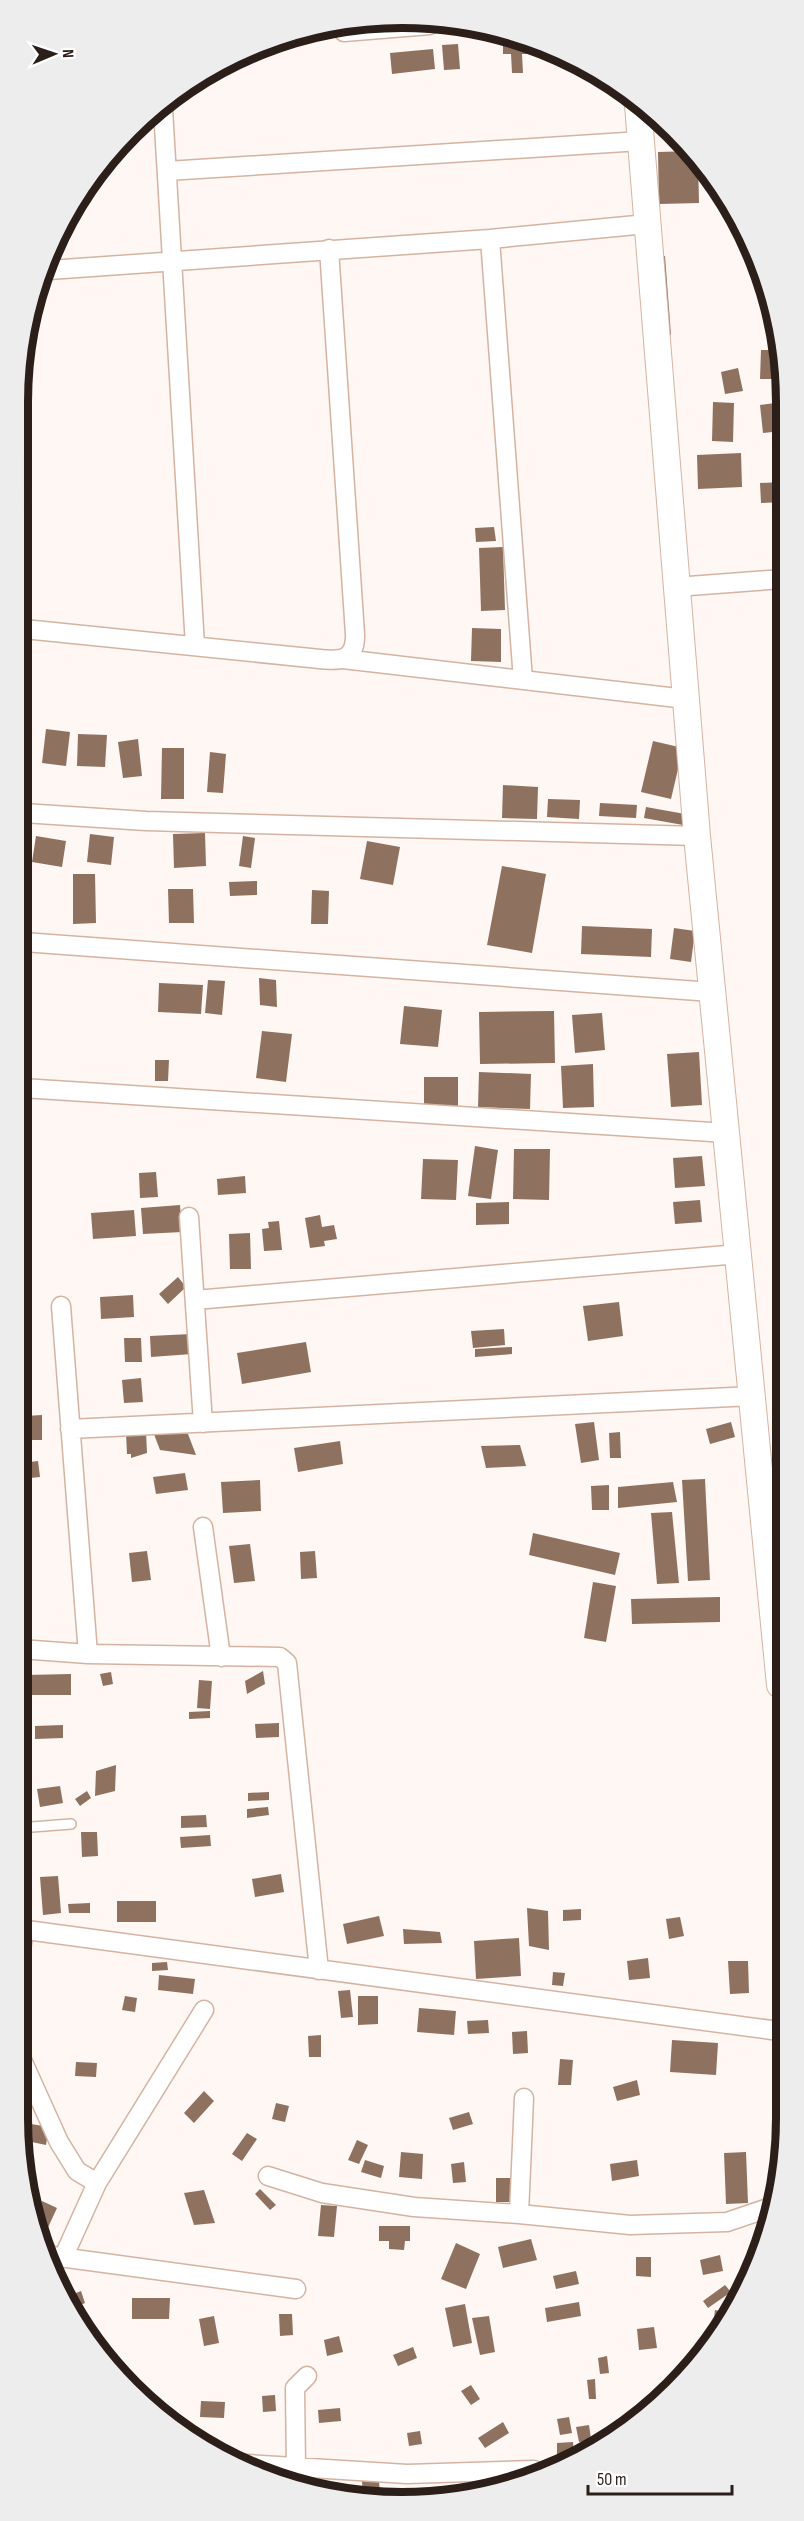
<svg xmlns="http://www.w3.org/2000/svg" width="804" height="2521" viewBox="0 0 804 2521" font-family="'Sofia Sans Condensed',sans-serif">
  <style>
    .building { fill: #8f7160 }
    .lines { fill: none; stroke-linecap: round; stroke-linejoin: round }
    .lane-casing { stroke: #d5b3a2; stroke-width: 12 }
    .street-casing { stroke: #d5b3a2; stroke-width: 21 }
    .secondary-casing { stroke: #d5b3a2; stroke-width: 28 }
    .lane { stroke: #fff; stroke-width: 9 }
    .street { stroke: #fff; stroke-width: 18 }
    .secondary { stroke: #fff; stroke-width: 26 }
    .rim { fill: none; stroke: #2c1f19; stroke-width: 8 }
  </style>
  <rect width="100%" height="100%" fill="#fef7f3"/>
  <path class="building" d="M510 38 530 45 531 54H522L523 73H512L511 54H503V43H511Z
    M458 44 460 69 444 70 442 45Z
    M433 49 435 69 392 74 390 53Z
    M692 151 698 159 699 203 659 204 658 152Z
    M654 256H665L671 335H660Z
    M761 350H782L783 379H760Z
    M738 368 743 391 725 394 721 372Z
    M713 402 734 403 733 442 712 441Z
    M783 402 782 431 763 433 760 405Z
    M741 453 742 487 698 489 697 455Z
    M782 482V502L761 503 760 483Z
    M494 527 496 541 476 542 475 528Z
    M503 547 505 610 481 611 479 548Z
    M472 628 501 629V662L471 661Z
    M24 728 29 729 25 757H24Z
    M46 729 70 732 66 766 42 763Z
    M78 734 107 735 105 767 77 766Z
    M138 739 142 776 123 778 118 742Z
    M653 741 683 748 671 799 641 792Z
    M162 748H184V799H161Z
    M210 752 226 754 223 793 207 792Z
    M503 785 538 787 537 819 502 818Z
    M548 799 580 800 579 819 547 817Z
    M600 803 637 805 636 818 599 816Z
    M646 807 685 814 683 825 644 818Z
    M205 833 206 866 174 868 173 834Z
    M90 834 114 837 111 865 87 862Z
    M36 836 66 841 62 867 32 862Z
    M243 836 255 838 251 868 239 866Z
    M367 841 400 847 393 885 360 879Z
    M502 866 546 874 532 953 487 945Z
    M73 874H95L96 923 73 924Z
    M257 881V895L230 896 229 882Z
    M168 889H193L194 923H169Z
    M312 890 329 891 328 924H311Z
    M582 926 652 929 651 957 581 954Z
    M674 928 695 931 691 962 670 959Z
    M259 978 276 980 277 1007 260 1005Z
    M208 980 225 981 222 1015 205 1013Z
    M159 983 203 985 201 1014 158 1012Z
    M404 1006 442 1010 438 1047 400 1044Z
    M554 1011 555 1063 480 1064 479 1012Z
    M602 1013 605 1050 575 1053 572 1015Z
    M262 1031 292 1034 286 1082 256 1078Z
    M699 1052 702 1105 671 1107 667 1054Z
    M155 1060H169L168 1081H155Z
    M593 1064 594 1107 563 1108 561 1066Z
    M479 1072 531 1074 530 1109 478 1107Z
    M424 1077H458V1110H424Z
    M475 1146 498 1150 491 1199 468 1196Z
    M514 1149H550L549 1200 513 1199Z
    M702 1156 705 1186 675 1188 673 1158Z
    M423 1159 458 1160 456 1200 421 1199Z
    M156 1172 158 1197 140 1198 139 1173Z
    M245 1176 246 1193 218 1195 217 1179Z
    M700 1200 702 1222 675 1224 673 1202Z
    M509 1202V1224L476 1225V1203Z
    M180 1205 182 1232 143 1234 141 1208Z
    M134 1210 136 1236 93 1239 91 1213Z
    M320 1215 322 1227 334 1225 337 1239 324 1241 325 1246 310 1248 305 1218Z
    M279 1221 282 1250 264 1251 262 1229 269 1228 268 1222Z
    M250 1233 251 1269H230L229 1234Z
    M178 1277 186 1287 168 1304 159 1294Z
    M133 1295 134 1317 101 1319 100 1297Z
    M619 1302 623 1336 588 1341 583 1306Z
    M504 1329 505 1345 473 1348 471 1331Z
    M191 1334 192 1354 151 1357 150 1336Z
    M124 1338H141L142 1362H125Z
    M306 1342 311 1372 242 1384 237 1353Z
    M512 1347V1354L475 1357V1349Z
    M141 1378 143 1402 124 1403 122 1380Z
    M42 1415V1440H25V1416Z
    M594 1422 599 1460 581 1463 575 1424Z
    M731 1422 735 1437 710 1444 706 1429Z
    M152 1429 188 1434 196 1455 160 1450Z
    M146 1432 147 1453 131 1458V1454H127L126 1433Z
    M620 1432 621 1458H610L609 1433Z
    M340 1441 343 1464 298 1472 294 1448Z
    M520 1445 526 1466 486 1468 481 1446Z
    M38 1461 40 1477 21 1479V1463Z
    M185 1473 188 1490 156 1494 153 1477Z
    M705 1479 710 1580 688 1581 682 1480Z
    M260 1480 261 1511 223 1513 221 1482Z
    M673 1482 677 1502 618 1508V1487Z
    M609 1485V1510H592L591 1486Z
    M672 1512 679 1583 657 1584 651 1513Z
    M533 1533 620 1553 615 1575 529 1555Z
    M250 1544 255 1581 234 1583 229 1546Z
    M147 1551 151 1580 132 1582 129 1553Z
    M315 1551 317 1578 301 1579 300 1552Z
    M593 1582 616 1586 606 1642 584 1638Z
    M720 1597V1622L632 1624 631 1599Z
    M263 1671 265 1684 247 1694 245 1681Z
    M111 1672 113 1684 103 1686 100 1674Z
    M71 1674V1695H26L25 1675Z
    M199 1680 212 1681 210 1709 197 1708Z
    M210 1711V1718L189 1719V1712Z
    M279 1723V1737L256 1738 255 1724Z
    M63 1725V1738L35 1739V1726Z
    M116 1765 115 1791 95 1796 96 1771Z
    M60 1786 63 1803 40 1807 37 1789Z
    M87 1791 91 1798 80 1806 75 1799Z
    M269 1792V1800L248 1801V1793Z
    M268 1807 269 1815 247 1818V1809Z
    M206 1815 207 1827 181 1828V1816Z
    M81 1832H97L98 1856 82 1857Z
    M210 1835 211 1846 181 1848 180 1837Z
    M281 1874 284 1892 255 1897 252 1879Z
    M58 1876 61 1913 43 1915 40 1877Z
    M117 1901H156V1922H117Z
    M90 1903V1913H69L68 1904Z
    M527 1908 548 1911 549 1950 529 1946Z
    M581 1909V1920L563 1921V1910Z
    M379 1916 384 1936 347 1944 343 1924Z
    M680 1917 684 1936 669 1939 666 1919Z
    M403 1929 440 1932 442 1943 404 1944Z
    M519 1938 521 1976 476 1979 474 1941Z
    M648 1958 650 1978 629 1980 627 1961Z
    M728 1961H748L749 1993 730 1994Z
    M167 1962 168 1970 152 1971V1963Z
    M553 1972 565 1973 563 1986 552 1985Z
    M159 1975 195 1979 193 1994 158 1990Z
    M350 1990 353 2017 341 2018 338 1991Z
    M125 1996 137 1998 135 2012 122 2010Z
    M358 1996H378V2024L358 2025Z
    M419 2008 456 2011 454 2035 417 2032Z
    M488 2020 489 2033 468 2034 467 2021Z
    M527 2031 528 2053 513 2054 512 2032Z
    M321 2035V2057H309L308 2036Z
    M672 2040 718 2043 716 2075 670 2072Z
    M560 2059 573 2060 571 2085H558Z
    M76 2062 97 2063 96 2077 75 2076Z
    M637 2080 640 2095 617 2101 613 2087Z
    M204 2091 214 2101 194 2123 184 2113Z
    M276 2103 289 2106 285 2122 272 2119Z
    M469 2112 473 2124 453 2130 449 2118Z
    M19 2122 49 2127 46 2145 22 2140Z
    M247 2133 257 2139 242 2161 232 2154Z
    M357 2140 368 2145 359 2164 348 2160Z
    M401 2152 423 2154 422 2179 399 2177Z
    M746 2152 748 2203 726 2204 724 2153Z
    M365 2160 384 2166 381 2178 361 2172Z
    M637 2160 639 2176 612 2181 610 2164Z
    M464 2162 466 2182 453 2183 451 2164Z
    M496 2178H511L510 2202H496Z
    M260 2189 276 2205 270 2210 255 2194Z
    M204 2190 215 2223 194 2225 184 2193Z
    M42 2201 57 2208 45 2234 40 2232 37 2214Z
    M321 2205 337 2206 334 2237 318 2236Z
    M379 2226H410V2241H405L404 2250 389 2249V2241H379Z
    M531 2239 537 2260 503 2268 498 2247Z
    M456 2243 480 2254 466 2289 441 2279Z
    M720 2255 723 2271 703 2275 700 2260Z
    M636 2257H651V2277L636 2276Z
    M576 2271 579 2284 556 2289 553 2276Z
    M725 2285 731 2292 708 2308 703 2301Z
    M81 2291 85 2303 78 2306 80 2313 77 2314 66 2297Z
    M132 2298H170L169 2319H132Z
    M579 2302 581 2316 547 2322 545 2308Z
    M465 2304 472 2343 453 2347 445 2308Z
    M715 2310 730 2313 723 2329 713 2327Z
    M279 2314H292L293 2335 280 2336Z
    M214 2316 219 2343 204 2346 199 2319Z
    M489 2316 495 2352 480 2355 472 2318Z
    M654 2327 657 2348 639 2350 637 2329Z
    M339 2336 343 2352 327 2356 324 2340Z
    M413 2347 417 2358 398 2366 393 2355Z
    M607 2356 609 2373 600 2374 598 2358Z
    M595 2379 596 2399H589L587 2380Z
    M471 2385 480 2399 471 2405 461 2391Z
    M275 2395 276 2411 263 2412 262 2396Z
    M201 2401 225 2402 224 2418 200 2417Z
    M340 2408 341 2421 319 2423 318 2410Z
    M569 2417 572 2433 560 2435 557 2419Z
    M503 2422 509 2433 485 2448 478 2438Z
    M589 2425 591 2439 597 2438 598 2446 591 2449 590 2441 579 2442 576 2427Z
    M420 2431 422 2444 409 2446 407 2433Z
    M573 2442 574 2453 557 2454V2443Z
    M568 2458 561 2463 554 2464V2459Z
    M379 2480 380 2495 363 2496 362 2481Z
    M357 2487 358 2499 338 2495 337 2489Z"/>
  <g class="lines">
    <g class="lane-casing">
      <path id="lane" d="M19 1828 71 1824"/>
    </g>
    <g class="street-casing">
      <path id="street" d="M337 25 344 32 430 25
        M163 109 195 646
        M167 171 641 141
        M490 239 523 680
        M49 270 490 239 647 224
        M676 587 782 579
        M24 629 310 658C333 660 356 666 355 634L329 249
        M343 659 686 699
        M23 813 146 821 697 836
        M23 942 712 992
        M22 1088 727 1133
        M189 1217 203 1423
        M195 1300 739 1254
        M61 1306 88 1654
        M70 1429 753 1396
        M203 1527 221 1657
        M20 1649 88 1654 280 1657 287 1663 319 1970
        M19 1929 779 2031
        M19 1963 24 1930
        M18 2051 59 2142 77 2171 97 2183 63 2258
        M268 2176 322 2193 414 2207 519 2214 630 2225 727 2222 774 2206
        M97 2183 204 2010
        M519 2214 524 2098
        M45 2255 296 2289
        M231 2463 407 2474 534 2470 539 2473
        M296 2468 295 2388 307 2376"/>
    </g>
    <g class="secondary-casing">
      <path id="secondary" d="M638 105 697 836 780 1685"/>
    </g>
    <use href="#lane" class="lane"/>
    <use href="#street" class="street"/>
    <use href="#secondary" class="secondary"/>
  </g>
  <path d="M0 0H804V2521H0ZM402 28H402A374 374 0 0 1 776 402V2118A374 374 0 0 1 402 2492H402A374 374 0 0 1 28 2118V402A374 374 0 0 1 402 28Z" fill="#eeeded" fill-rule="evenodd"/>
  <path class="rim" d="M402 28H402A374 374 0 0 1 776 402V2118A374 374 0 0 1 402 2492H402A374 374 0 0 1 28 2118V402A374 374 0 0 1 402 28Z"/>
  <g transform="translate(54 54) rotate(88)" stroke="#ffffff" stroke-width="4.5" paint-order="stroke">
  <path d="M0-4.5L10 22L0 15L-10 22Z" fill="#2c1f19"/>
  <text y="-9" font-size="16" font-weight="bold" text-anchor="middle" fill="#2c1f19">N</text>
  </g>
  <path d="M588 2485v9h144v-9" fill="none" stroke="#2c1f19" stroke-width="3"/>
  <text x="597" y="2485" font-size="18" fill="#2c1f19" stroke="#ffffff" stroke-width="4.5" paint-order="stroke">50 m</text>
</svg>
